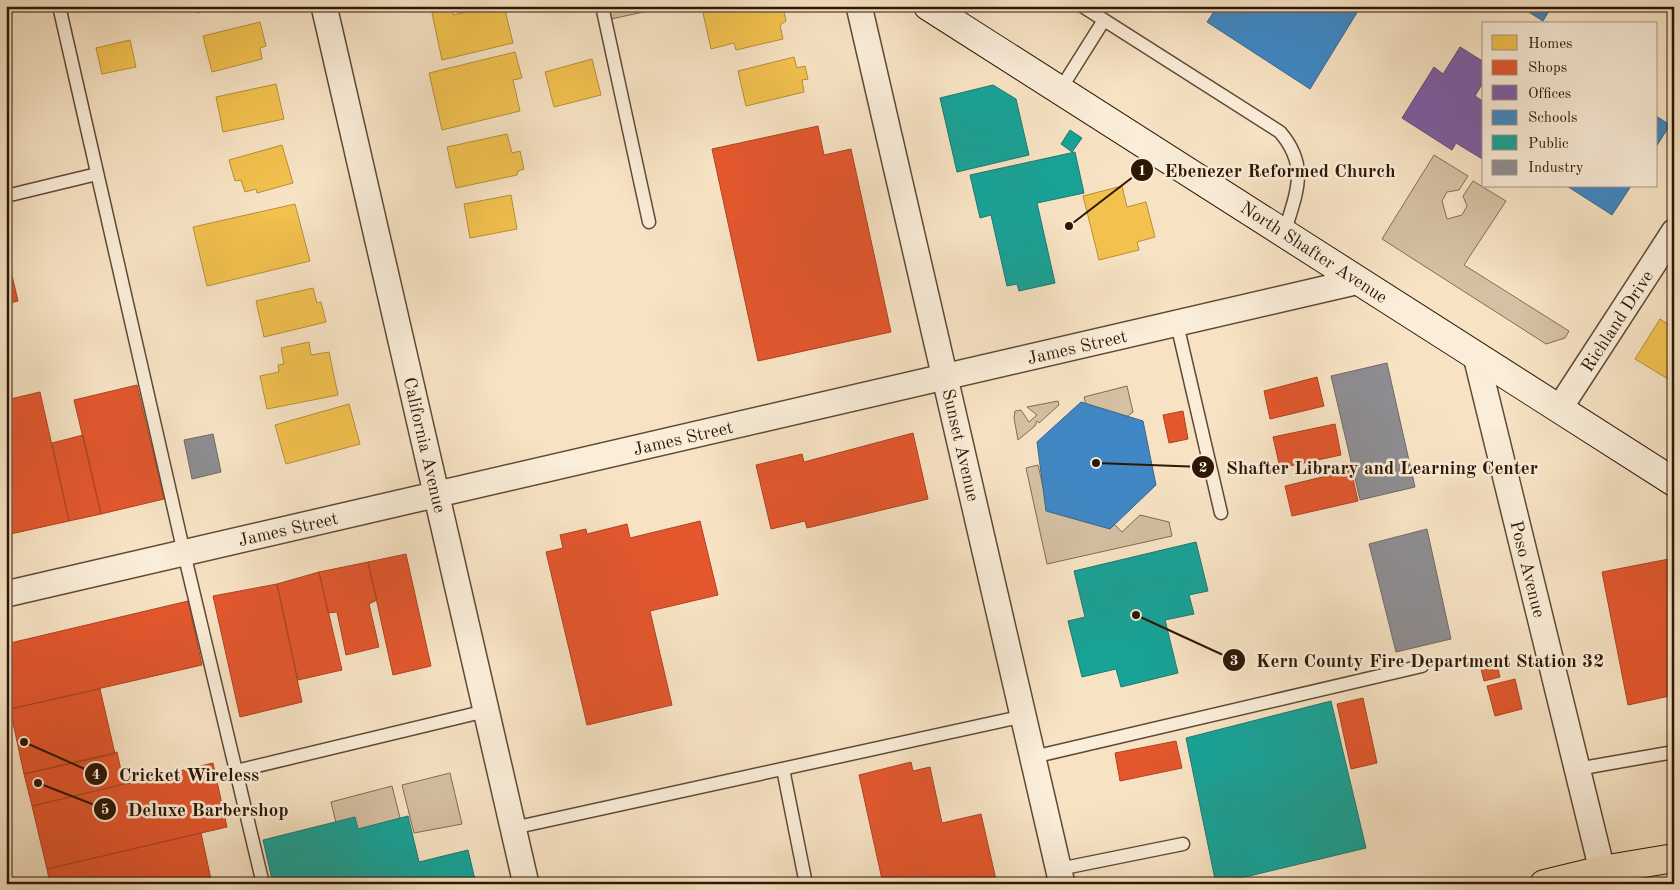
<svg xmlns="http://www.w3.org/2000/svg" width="1680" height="890" viewBox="0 0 1680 890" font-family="'Old Standard TT',serif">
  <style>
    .green { fill: #d5c0a3; stroke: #826c54 }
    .homes { fill: #f2c14e; stroke: #b78e38 }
    .shops { fill: #e4572e; stroke: #ad4421 }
    .offices { fill: #7b5ea7; stroke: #644976 }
    .schools { fill: #3f88c5; stroke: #3a668b }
    .public { fill: #17a398; stroke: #1e796c }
    .industry { fill: #8d8d92; stroke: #706a67 }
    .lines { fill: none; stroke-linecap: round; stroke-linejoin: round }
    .lane-casing { stroke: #604a34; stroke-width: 15 }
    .street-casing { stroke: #604a34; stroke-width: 28 }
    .secondary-casing { stroke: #2e1704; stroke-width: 30 }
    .primary-casing { stroke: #2e1704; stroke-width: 30 }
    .lane { stroke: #faedd9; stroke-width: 12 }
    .street { stroke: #faedd9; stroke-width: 25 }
    .secondary { stroke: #faedd9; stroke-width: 28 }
    .primary { stroke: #f7e3c4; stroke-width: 28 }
    .labels { text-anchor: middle; stroke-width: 5; stroke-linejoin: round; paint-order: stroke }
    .street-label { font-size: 18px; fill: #2e1704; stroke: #faedd9 }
    .leader { fill: none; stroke: #2e1704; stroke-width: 2 }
    .callout-dot { fill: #2e1704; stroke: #faedd9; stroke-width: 2 }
    .mark-label { font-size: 15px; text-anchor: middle; font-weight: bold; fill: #fff }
    .callout-label { font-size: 19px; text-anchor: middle; font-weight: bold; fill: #2e1704; stroke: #faedd9; stroke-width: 5; stroke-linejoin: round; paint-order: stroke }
  </style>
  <rect width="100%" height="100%" fill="#f7e3c4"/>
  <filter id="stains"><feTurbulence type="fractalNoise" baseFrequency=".004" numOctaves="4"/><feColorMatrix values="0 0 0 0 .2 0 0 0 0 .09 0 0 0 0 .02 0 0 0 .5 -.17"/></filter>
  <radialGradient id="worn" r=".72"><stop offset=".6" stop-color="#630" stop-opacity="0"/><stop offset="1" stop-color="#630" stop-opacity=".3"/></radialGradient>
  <path class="green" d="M608 6H671L611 19Z
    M1434 155 1468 176 1459 190 1447 192 1442 201 1447 219 1462 215 1467 206 1463 196 1473 181 1506 201 1464 265 1569 331 1565 338 1546 344 1382 239Z
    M1127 386 1133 412 1126 417 1086 405 1084 397Z
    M1058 401 1059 405 1039 423 1037 421 1035 426 1018 440 1014 418 1015 411 1021 410 1029 422 1037 415 1027 407Z
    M1038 465 1048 509 1113 523 1122 532 1140 515 1169 522 1172 536 1047 564 1026 468Z
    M450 773 462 824 414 833 402 785Z
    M392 786 402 826 351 839 337 827 331 802Z"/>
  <path class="homes" d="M195 6H221L197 13Z
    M493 6H504L513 43 442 60 432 13 452 9 453 15Z
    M732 6H783L786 21 780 25 783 39 736 50 734 43 711 49 703 13Z
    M260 22 266 46 260 48 262 59 212 72 203 36Z
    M130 40 136 67 102 74 96 48Z
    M515 52 522 78 513 80 520 111 442 130 429 73Z
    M794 57 797 68 805 66 808 79 802 80 804 92 746 106 738 71Z
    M592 59 601 95 554 107 545 72Z
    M276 84 284 119 223 132 216 97Z
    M507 134 512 153 520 151 524 169 518 171 517 175 456 188 447 147Z
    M282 145 293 183 257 193 256 189 245 192 241 180 235 181 229 160Z
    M1122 186 1127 207 1146 202 1155 237 1137 242 1139 250 1099 260 1083 196Z
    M511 195 517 229 470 238 464 204Z
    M295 204 310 261 207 286 193 227Z
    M313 288 317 303 321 302 326 322 264 337 256 301Z
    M1660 319 1674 328 1673 382 1635 359Z
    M309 342 311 355 329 352 338 395 267 409 260 376 279 372 278 365 284 364 281 348Z
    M349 404 360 444 286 464 275 425Z"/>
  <path class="shops" d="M818 126 824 155 851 149 891 332 758 361 712 149Z
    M6 250 18 301 6 304Z
    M1317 377 1324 406 1270 419 1264 391Z
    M137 385 164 499 101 514 74 400Z
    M40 392 69 521 6 535V400Z
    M1183 411 1188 439 1169 443 1163 415Z
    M1335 424 1341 455 1280 468 1273 437Z
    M913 433 928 499 807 528 805 521 771 529 756 465 802 454 804 462Z
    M83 435 101 514 69 521 52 443Z
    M1351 470 1358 501 1292 516 1285 486Z
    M700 521 718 595 650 611 672 705 587 725 546 552 563 548 560 535 586 529 587 534 627 524 630 538Z
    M406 554 431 666 393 675 368 562Z
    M1674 558V695L1628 705 1602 572Z
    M368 562 377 600 369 604 379 647 346 655 337 612 328 613 319 572Z
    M319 572 342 670 298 680 277 584Z
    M277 584 302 702 240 717 213 596Z
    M188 601 202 665 10 709 6 692V644Z
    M1496 661 1500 677 1484 681 1480 665Z
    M1515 679 1522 709 1495 716 1487 686Z
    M100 689 115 754 24 774 10 709Z
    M1363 698 1377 763 1351 769 1337 704Z
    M1176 741 1182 768 1120 781 1115 753Z
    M117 752 124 784 32 806 24 774Z
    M911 762 913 771 930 767 942 823 981 814 997 884H883L859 775Z
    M213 763 227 827 47 869 32 806Z
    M201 833 212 884H50L47 869Z"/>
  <path class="offices" d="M1460 47 1484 62V81L1475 96 1484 102V160L1456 143 1452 150 1402 118 1434 67 1443 74Z"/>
  <path class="schools" d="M1209 6H1361L1310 89 1207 22 1215 10Z
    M1519 6H1552L1543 21Z
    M1656 116 1670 125 1656 147Z
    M1567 186H1631L1612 215Z
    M1081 402 1143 421 1156 485 1110 529 1046 511 1037 442Z"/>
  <path class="public" d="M993 85 1016 99 1029 155 957 172 940 98Z
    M1070 130 1082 138 1072 152 1061 144Z
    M1075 152 1084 193 1037 203 1055 283 1019 291 1017 284 1007 286 991 215 980 218 970 175Z
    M1196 542 1208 591 1189 595 1194 614 1165 620 1178 673 1121 687 1116 669 1082 677 1068 621 1085 617 1074 571Z
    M1331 701 1366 848 1216 884 1186 738Z
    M408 816 419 862 468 850 476 884H273L263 840 355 817 358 829Z"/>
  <path class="industry" d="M1387 363 1415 487 1360 500 1331 376Z
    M213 434 221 472 192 479 184 440Z
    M1427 529 1451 639 1396 652 1369 544Z"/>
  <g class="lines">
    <g class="lane-casing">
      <path id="lane" d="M59 6 184 553 263 884
        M602 6 649 222
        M1082 6 1280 132C1310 167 1296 193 1284 234
        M1060 90 1104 20
        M6 196 97 174
        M1177 324 1221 513
        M1033 757 1422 666
        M783 769 806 884
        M1577 769 1674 752
        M236 771 486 711
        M513 828 1024 716
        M1627 866 1629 884
        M1059 869 1183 844"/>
    </g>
    <g class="street-casing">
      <path id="street" d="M324 6 526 884
        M859 6 1062 884
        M1476 356 1602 870
        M1559 409 1674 232
        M6 594 1359 281"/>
    </g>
    <g class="secondary-casing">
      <path id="secondary" d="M928 6 1674 482"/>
    </g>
    <g class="primary-casing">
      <path id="primary" d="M1544 884 1602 870 1674 858"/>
    </g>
    <use href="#lane" class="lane"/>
    <use href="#street" class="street"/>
    <use href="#secondary" class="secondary"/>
    <use href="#primary" class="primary"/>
  </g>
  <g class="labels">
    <g class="street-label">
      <text transform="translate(1314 252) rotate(33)" y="6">North Shafter Avenue</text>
      <text transform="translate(1617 321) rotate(-57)" y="6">Richland Drive</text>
      <text transform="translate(1077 347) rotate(-13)" y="6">James Street</text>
      <text transform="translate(683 438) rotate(-13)" y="6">James Street</text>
      <text transform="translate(425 445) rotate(77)" y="6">California Avenue</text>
      <text transform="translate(961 445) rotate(77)" y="6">Sunset Avenue</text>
      <text transform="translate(288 529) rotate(-13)" y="6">James Street</text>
      <text transform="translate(1528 569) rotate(76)" y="6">Poso Avenue</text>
    </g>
  </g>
  <path class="leader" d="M1069 226L1142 170M1096 463L1203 467M1136 615L1234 660M24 742L96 774M38 783L105 809"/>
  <g class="callout-dot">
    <circle cx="1069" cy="226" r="5"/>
    <circle cx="1096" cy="463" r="5"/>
    <circle cx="1136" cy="615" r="5"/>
    <circle cx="24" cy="742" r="5"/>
    <circle cx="38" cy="783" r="5"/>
    <circle cx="1142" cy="170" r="12"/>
    <circle cx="1203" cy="467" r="12"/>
    <circle cx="1234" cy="660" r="12"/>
    <circle cx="96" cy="774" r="12"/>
    <circle cx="105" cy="809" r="12"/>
  </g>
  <g class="mark-label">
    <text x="1142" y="175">1</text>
    <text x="1203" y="472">2</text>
    <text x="1234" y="665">3</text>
    <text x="96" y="779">4</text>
    <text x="105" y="814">5</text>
  </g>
  <g class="callout-label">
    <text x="1280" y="177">Ebenezer Reformed Church</text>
    <text x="1382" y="474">Shafter Library and Learning Center</text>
    <text x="1430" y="667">Kern County Fire Department Station 32</text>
    <text x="189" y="781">Cricket Wireless</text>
    <text x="208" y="816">Deluxe Barbershop</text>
  </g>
  <rect width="1680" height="890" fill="none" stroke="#f7e3c4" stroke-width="25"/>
  <rect x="8" y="8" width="1665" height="875" fill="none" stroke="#2e1704" stroke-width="2.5"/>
  <rect x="12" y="12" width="1655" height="865" fill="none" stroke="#2e1704"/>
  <rect x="1482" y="22" width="175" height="165" fill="#faedd9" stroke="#a89784"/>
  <rect x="1492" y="35" width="25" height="15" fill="#f2c14e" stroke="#a89784"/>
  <text x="1528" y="48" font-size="15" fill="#2e1704">Homes</text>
  <rect x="1492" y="60" width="25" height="15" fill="#e4572e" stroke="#a89784"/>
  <text x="1528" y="72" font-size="15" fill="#2e1704">Shops</text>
  <rect x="1492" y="85" width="25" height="15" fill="#7b5ea7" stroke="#a89784"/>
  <text x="1528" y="98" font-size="15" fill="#2e1704">Offices</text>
  <rect x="1492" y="110" width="25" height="15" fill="#3f88c5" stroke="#a89784"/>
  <text x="1528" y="122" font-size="15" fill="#2e1704">Schools</text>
  <rect x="1492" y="135" width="25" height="15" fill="#17a398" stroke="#a89784"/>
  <text x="1528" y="148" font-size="15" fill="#2e1704">Public</text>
  <rect x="1492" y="160" width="25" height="15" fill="#8d8d92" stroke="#a89784"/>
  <text x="1528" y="172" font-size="15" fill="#2e1704">Industry</text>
  <rect width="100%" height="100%" filter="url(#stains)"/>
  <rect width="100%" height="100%" fill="url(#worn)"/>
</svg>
